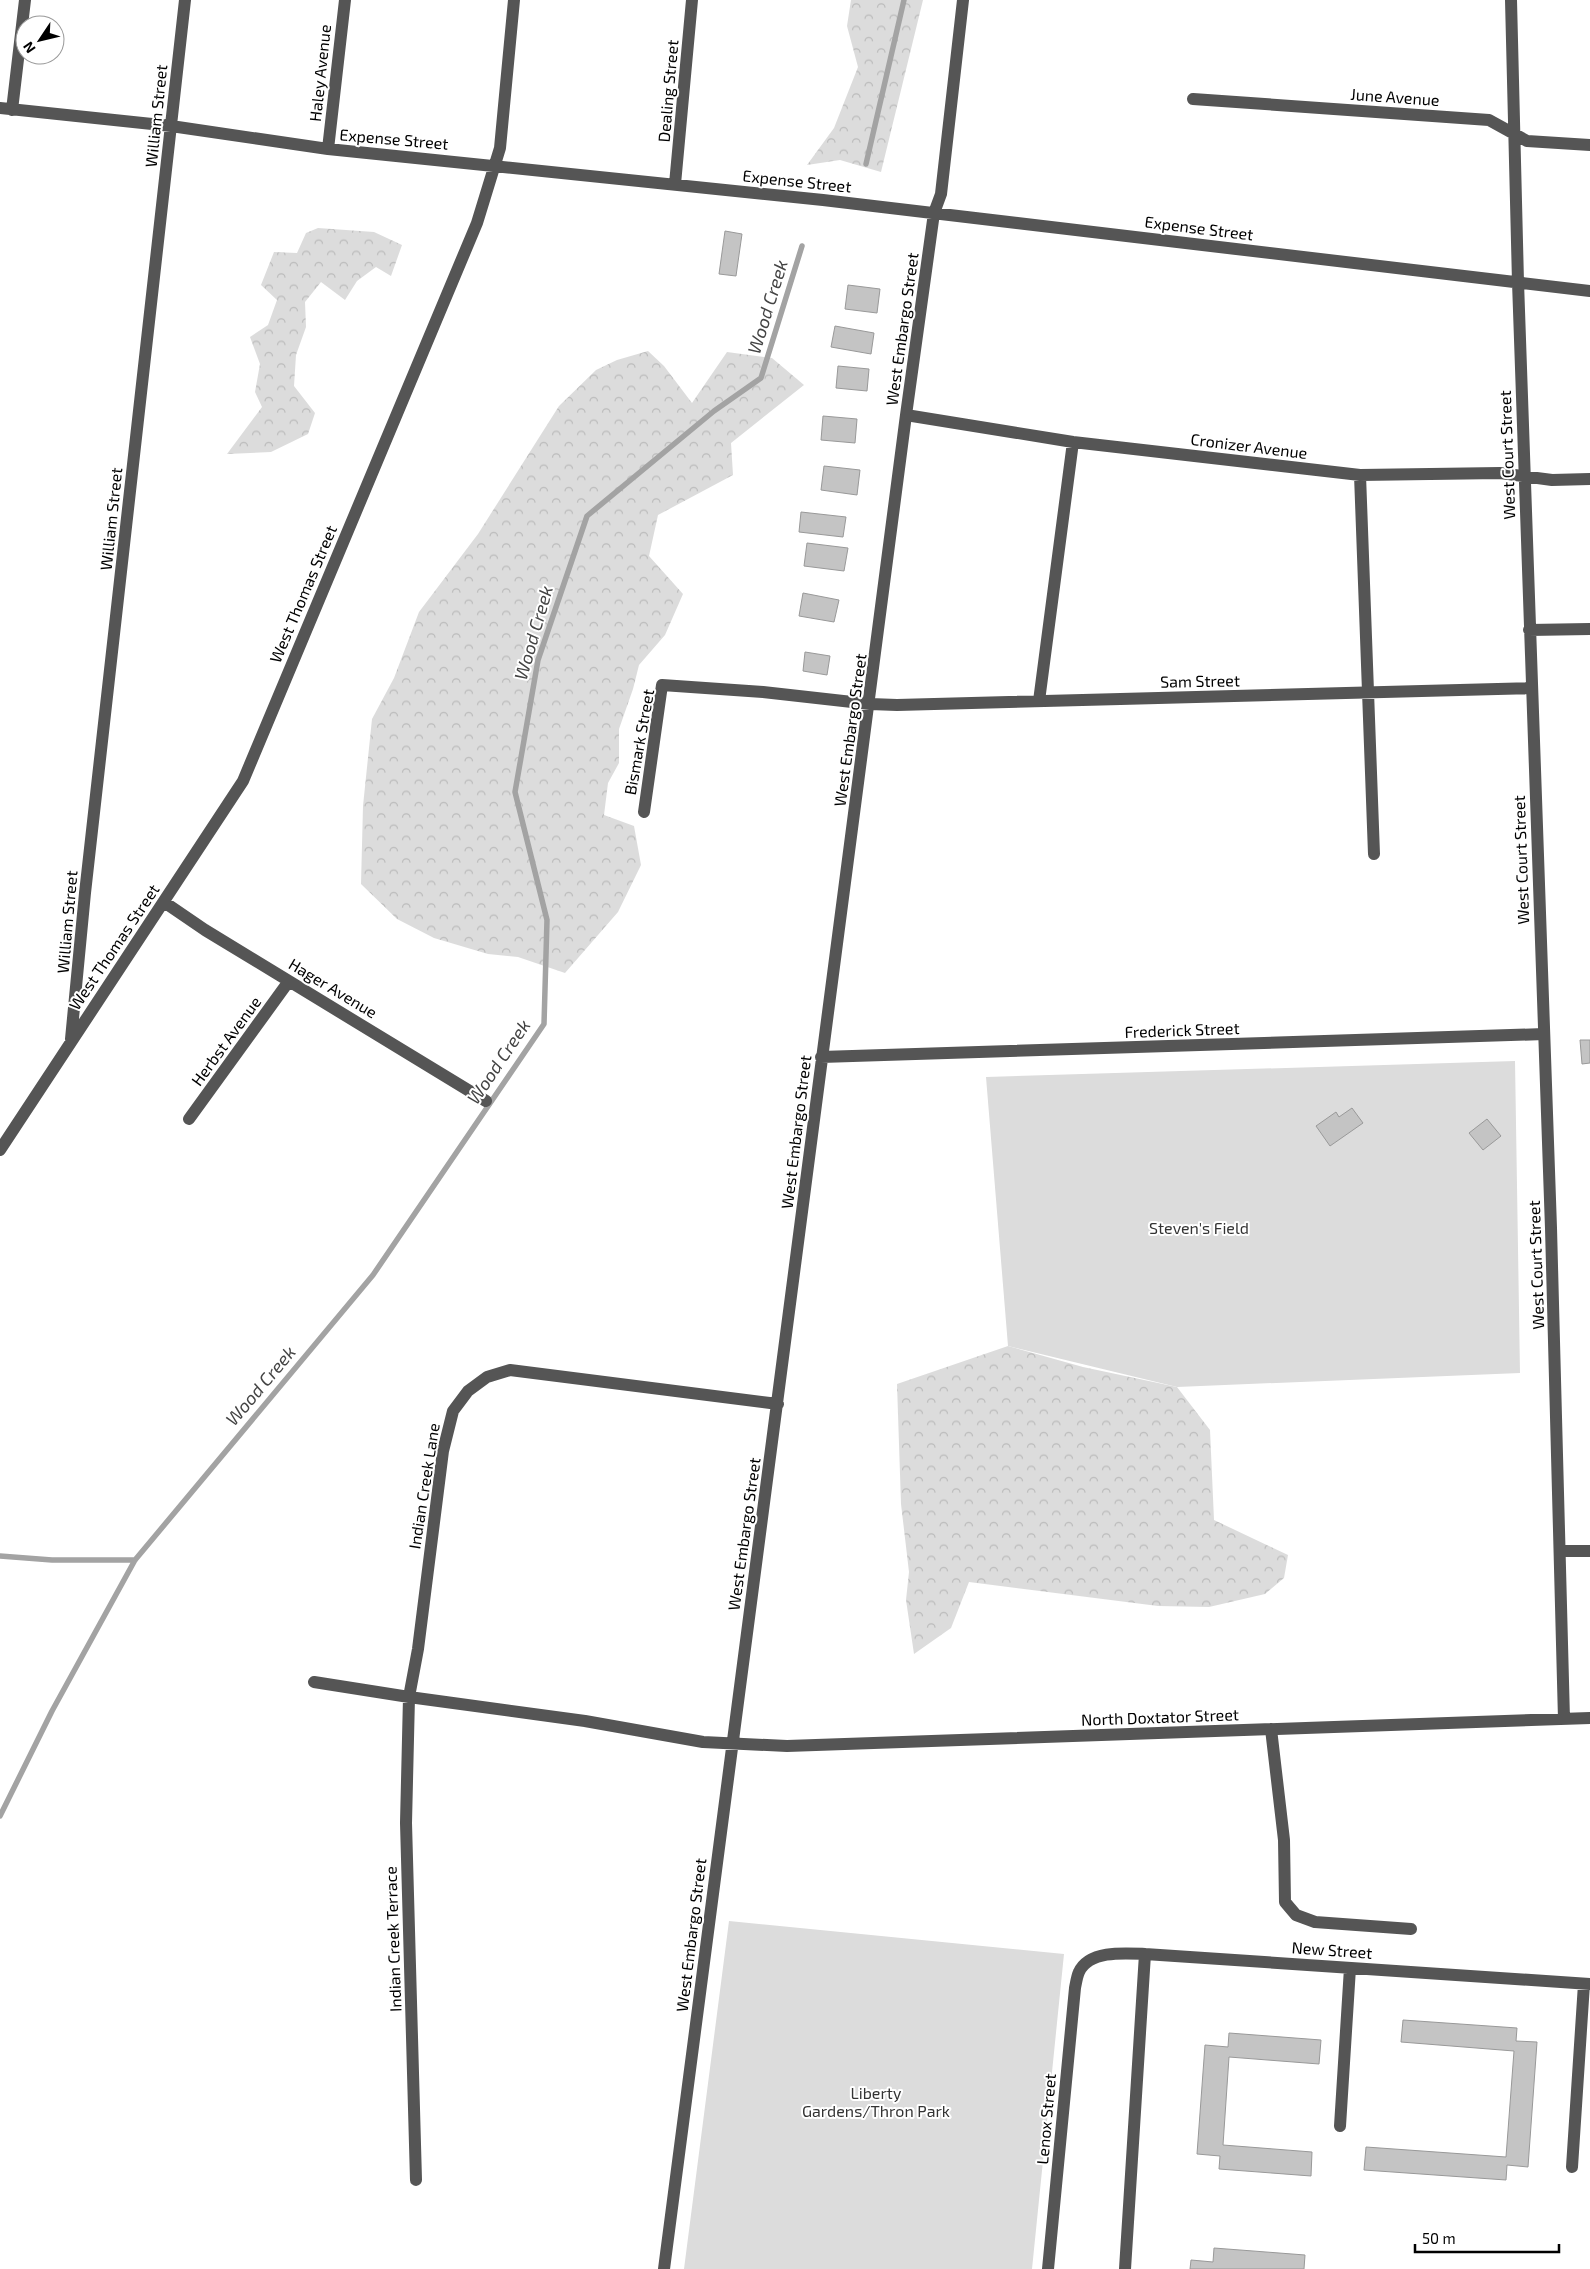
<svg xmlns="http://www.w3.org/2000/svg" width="1590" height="2269" viewBox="0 0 1590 2269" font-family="'Exo 2',sans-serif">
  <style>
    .green { fill: #dcdcdc }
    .forest { fill: url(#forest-crowns) }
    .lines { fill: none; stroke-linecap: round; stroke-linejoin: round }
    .stream { stroke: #a3a3a3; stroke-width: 5.5 }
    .building { fill: #c4c4c4; stroke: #999 }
    .minor { stroke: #555; stroke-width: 12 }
    .labels { text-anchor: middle; stroke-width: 4; stroke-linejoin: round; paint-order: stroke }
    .street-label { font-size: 16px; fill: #000; stroke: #fff }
    .park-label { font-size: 16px; fill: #333; stroke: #fff }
    .water-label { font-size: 18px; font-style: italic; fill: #444; stroke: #fff }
  </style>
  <defs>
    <pattern id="forest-crowns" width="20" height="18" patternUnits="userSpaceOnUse" patternTransform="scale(1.25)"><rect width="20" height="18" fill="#dcdcdc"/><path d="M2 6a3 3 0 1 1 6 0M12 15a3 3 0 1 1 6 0" fill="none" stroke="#bbb"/></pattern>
  </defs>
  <rect width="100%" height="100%" fill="#fff"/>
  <path class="green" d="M1515 1061 1520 1373 1177 1387 1008 1346 986 1077Z
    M729 1921 1064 1954 1032 2269H684Z"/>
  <path class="forest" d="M851 0H923L881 172 840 160 807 165 834 128 858 67 847 26Z
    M318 228 374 232 402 245 391 276 376 267 357 281 345 300 321 282 305 302 306 327 296 355 294 386 315 413 308 434 271 452 227 454 262 407 255 392 260 364 250 337 268 325 277 300 261 285 274 252 297 253 306 233Z
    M648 351 664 366 692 403 727 352 772 358 804 385 731 443 733 475 658 515 649 556 683 594 665 635 639 665 633 689 619 729V763L608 783 604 815 634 826 641 865 618 912 565 973 518 957 488 954 434 938 397 919 361 884 363 806 372 719 394 678 419 612 478 534 559 406 596 370 617 360Z
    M1008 1346 1083 1367 1177 1387 1210 1430 1214 1520 1288 1555 1284 1578 1265 1594 1209 1607 1158 1606 969 1582 951 1628 914 1654 906 1600 909 1572 901 1504 897 1384Z"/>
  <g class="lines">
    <path class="stream" d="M866 164 904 0
      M0 1556 52 1560H135
      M0 1816 52 1711 135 1560 373 1275 544 1024 547 920 515 792 538 660 587 516 714 411 761 378 802 246"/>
  </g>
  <path class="building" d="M725 231 742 234 736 276 719 274Z
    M848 285 880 289 877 313 845 309Z
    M835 326 874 333 871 354 831 347Z
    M838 366 869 369 867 391 836 388Z
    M823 416 857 419 855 443 821 440Z
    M824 466 860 470 857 495 821 490Z
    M801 512 846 517 843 537 799 532Z
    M807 543 848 548 844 571 804 566Z
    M803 593 839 600 834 622 799 616Z
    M805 652 830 656 827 675 803 671Z
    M1580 1040H1590V1063L1582 1064Z
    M1352 1108 1363 1123 1330 1146 1316 1126 1336 1112 1339 1117Z
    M1487 1119 1501 1136 1483 1150 1469 1133Z
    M1403 2020 1517 2028 1516 2041 1537 2042 1528 2167 1507 2165 1506 2180 1364 2170 1366 2147 1506 2157 1514 2051 1401 2042Z
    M1229 2033 1321 2040 1319 2064 1229 2057 1223 2145 1312 2152 1311 2176 1219 2169 1220 2156 1197 2154 1205 2045 1228 2047Z
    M1214 2248 1305 2255 1304 2269H1190L1191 2260 1213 2262Z"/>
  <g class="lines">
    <path class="minor" d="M1511 0 1518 282 1551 1228 1564 1719
      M1193 99 1489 120 1527 141 1590 145
      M0 108 171 126 328 149 823 200 1590 291
      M12 110 25 0
      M328 149 345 0
      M675 184 692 0
      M906 415 1073 442 1360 475 1500 473 1552 480 1590 479
      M1360 475 1374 854
      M1529 630 1590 629
      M1039 701 1073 442
      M644 812 662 685 763 692 870 704 897 705 1531 688
      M164 902 205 930 486 1101
      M71 1039 85 893 185 0
      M821 1057 1544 1034
      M189 1119 289 981
      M0 1150 243 781 477 223 500 148 514 0
      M1560 1551H1590
      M314 1682 409 1697 585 1721 703 1742 787 1746 1590 1718
      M1271 1729 1284 1840 1285 1902 1296 1915 1315 1922 1411 1929
      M1340 2126 1350 1968
      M1572 2167 1584 1984
      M416 2180 406 1823 409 1697 418 1649 443 1451 453 1411 468 1391 487 1377 510 1370 778 1404
      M664 2269 906 415 934 213 941 194 963 0
      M1048 2269 1075 1988C1076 1983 1077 1976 1079 1972 1089 1950 1125 1953 1145 1954L1590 1984
      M1125 2269 1145 1954"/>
  </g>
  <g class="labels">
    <g class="street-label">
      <text transform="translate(320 73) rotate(-84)" y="6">Haley Avenue</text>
      <text transform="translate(668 91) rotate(-85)" y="6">Dealing Street</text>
      <text transform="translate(1395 97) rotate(4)" y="6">June Avenue</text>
      <text transform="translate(156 116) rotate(-84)" y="6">William Street</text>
      <text transform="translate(394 139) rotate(5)" y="6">Expense Street</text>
      <text transform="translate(797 181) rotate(6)" y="6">Expense Street</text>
      <text transform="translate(1199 228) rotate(7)" y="6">Expense Street</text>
      <text transform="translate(902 329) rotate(-82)" y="6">West Embargo Street</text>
      <text transform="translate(1249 446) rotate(7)" y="6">Cronizer Avenue</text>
      <text transform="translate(1507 455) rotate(-92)" y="6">West Court Street</text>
      <text transform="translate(111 519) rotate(-84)" y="6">William Street</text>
      <text transform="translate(303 594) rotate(-67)" y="6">West Thomas Street</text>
      <text transform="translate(1200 681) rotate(-1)" y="6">Sam Street</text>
      <text transform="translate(850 730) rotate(-82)" y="6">West Embargo Street</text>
      <text transform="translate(639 742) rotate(-80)" y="6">Bismark Street</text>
      <text transform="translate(1521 860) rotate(-92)" y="6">West Court Street</text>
      <text transform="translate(67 922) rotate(-85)" y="6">William Street</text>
      <text transform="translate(114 947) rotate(-56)" y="6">West Thomas Street</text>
      <text transform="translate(333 988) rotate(31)" y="6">Hager Avenue</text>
      <text transform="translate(1182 1030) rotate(-2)" y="6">Frederick Street</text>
      <text transform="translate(226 1041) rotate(-54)" y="6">Herbst Avenue</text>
      <text transform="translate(796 1132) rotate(-83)" y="6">West Embargo Street</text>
      <text transform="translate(1536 1265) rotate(-92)" y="6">West Court Street</text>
      <text transform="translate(424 1486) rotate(-81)" y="6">Indian Creek Lane</text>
      <text transform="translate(744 1534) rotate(-82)" y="6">West Embargo Street</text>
      <text transform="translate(1160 1717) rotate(-2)" y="6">North Doxtator Street</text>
      <text transform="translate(691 1935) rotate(-83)" y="6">West Embargo Street</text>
      <text transform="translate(393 1939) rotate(-92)" y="6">Indian Creek Terrace</text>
      <text transform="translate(1332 1950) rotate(4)" y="6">New Street</text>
      <text transform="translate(1046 2119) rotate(-85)" y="6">Lenox Street</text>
    </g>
    <g class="park-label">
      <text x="1199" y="1234">Steven's Field</text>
      <text x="876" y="2099">Liberty<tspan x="876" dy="18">Gardens/Thron Park</tspan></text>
    </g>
    <g class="water-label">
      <text transform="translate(768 307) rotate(-73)" y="6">Wood Creek</text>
      <text transform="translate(534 633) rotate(-74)" y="6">Wood Creek</text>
      <text transform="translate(499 1062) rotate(-56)" y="6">Wood Creek</text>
      <text transform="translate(261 1386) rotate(-50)" y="6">Wood Creek</text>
    </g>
  </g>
  <g transform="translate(40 40) rotate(235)"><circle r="24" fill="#ffffff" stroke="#999999"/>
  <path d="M0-4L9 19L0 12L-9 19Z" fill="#000000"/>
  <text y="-8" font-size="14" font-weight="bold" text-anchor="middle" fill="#000000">N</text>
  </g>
  <path d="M1415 2244v8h144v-8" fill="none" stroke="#000000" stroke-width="2.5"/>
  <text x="1422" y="2244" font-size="15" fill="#000000" stroke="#ffffff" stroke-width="4" paint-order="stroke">50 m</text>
</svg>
